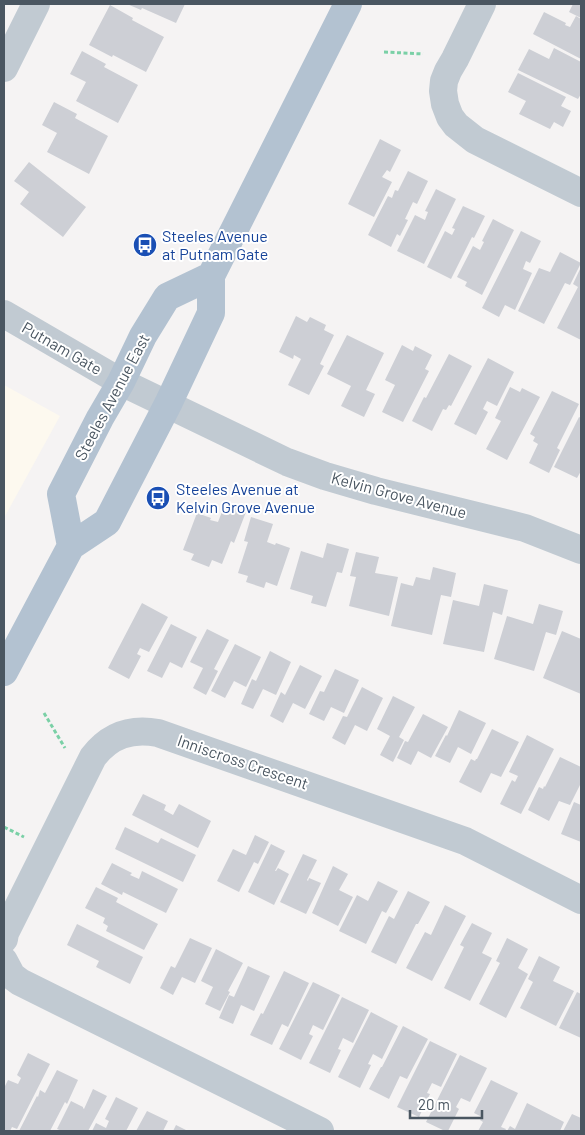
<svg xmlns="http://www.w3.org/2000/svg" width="585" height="1135" viewBox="0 0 585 1135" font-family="Barlow,sans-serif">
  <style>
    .commercial { fill: #fdf9ef }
    .building { fill: #cdcfd5 }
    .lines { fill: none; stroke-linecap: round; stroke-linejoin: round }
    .path { stroke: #7ad0a6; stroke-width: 3; stroke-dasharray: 4 2.5; stroke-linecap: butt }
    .minor { stroke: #c1cad2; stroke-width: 28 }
    .major { stroke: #b3c2d1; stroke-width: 28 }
    .labels { text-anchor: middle; stroke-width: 4; stroke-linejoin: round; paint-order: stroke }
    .transit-label { font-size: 16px; fill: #164399; stroke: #fff; text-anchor: start }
    .street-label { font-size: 16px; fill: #4a5661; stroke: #fff }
  </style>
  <rect width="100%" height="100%" fill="#f5f3f3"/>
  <path class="commercial" d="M4 385 60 416 4 518Z"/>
  <path class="building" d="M127 4H185L176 23 142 8 141 10Z
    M573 4H581V18L569 12Z
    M110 5 133 18 132 20 164 37 146 72 113 55 112 57 89 45Z
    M544 12 566 23 565 25 570 27 576 16 581 19V59L533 34Z
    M554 48 581 62V94L578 99 518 70 529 49 549 59Z
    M82 51 106 64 104 67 138 85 118 123 76 101 86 82 70 74Z
    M518 73 566 97 561 106 571 111 563 127 554 122 550 129 519 114 526 101 508 92Z
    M54 102 77 114 75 118 108 136 89 174 47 152 57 133 42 125Z
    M380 139 401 150 390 172 387 170 382 177 392 182 374 217 348 204Z
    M29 162 86 207 63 237 20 204 29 192 14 181Z
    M408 171 428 181 417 204 413 202 405 219 408 220 400 236 397 234 391 247 368 235 388 196 392 198 395 190 398 191Z
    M436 189 456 199 424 264 397 251 415 215 425 220 428 212 425 211Z
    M463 206 485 216 474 238 472 237 451 279 427 267 445 231 452 235 455 229 452 228Z
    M493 219 514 230 482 295 465 286 467 282 457 277 473 246 480 250 484 242 482 241Z
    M521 231 541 241 530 263 526 261 523 269 532 273 515 310 505 305 499 317 482 308Z
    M560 252 581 263 570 285 565 283 544 324 518 311 539 268 550 272Z
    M581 267V340L557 328 578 287 573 284Z
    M296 316 307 322 310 317 326 325 324 330 334 335 320 364 324 366 309 395 288 385 301 359 294 355 293 359 279 352Z
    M347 335 384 353 366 390 375 394 364 417 341 406 351 386 327 374Z
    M402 345 413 351 415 346 432 355 425 369 429 371 403 422 382 412 395 385 385 380Z
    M449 354 472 366 451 406 449 405 446 410 443 409 432 431 412 421 424 397 426 398Z
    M488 358 514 372 497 406 487 401 483 409 488 412 476 435 454 424Z
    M510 387 520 392 522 388 540 397 507 460 486 449 501 421 495 418Z
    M552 391 579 404 557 448 560 450 549 473 529 463 538 444 533 441 535 437 530 434Z
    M579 417 581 418V471L577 478 554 467Z
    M225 504 246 512 234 543 231 541 222 564 212 560 209 567 191 560 194 554 183 550 197 513 211 518 210 520 218 522Z
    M251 517 273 524 267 542 275 545 276 543 290 548 277 586 266 582 264 588 246 582 248 576 238 573 248 542 244 541Z
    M327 543 349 549 342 573 337 572 326 607 311 603 313 596 290 589 301 551 323 558Z
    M356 552 379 557 375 573 398 577 389 616 349 606 356 577 350 576Z
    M433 567 456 573 451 597 441 595 432 635 391 626 401 583 413 586 416 577 430 580Z
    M484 584 508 590 502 615 493 612 484 652 443 644 453 600 479 606Z
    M142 603 168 617 149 652 140 648 137 654 141 656 129 679 108 668Z
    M539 604 563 611 556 635 546 632 534 671 494 659 507 616 533 624Z
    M171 624 197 637 182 668 170 662 162 678 147 671Z
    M207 629 229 640 214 669 218 671 206 695 193 688 203 668 190 662Z
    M562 631 581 639V694L543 678Z
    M235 644 261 657 246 687 234 681 225 698 211 691Z
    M270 651 291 662 276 695 263 689 253 709 241 704 252 679 256 681Z
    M300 665 322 676 305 709 293 703 283 723 270 716 281 692 285 695Z
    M335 669 359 680 344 713 331 707 324 721 309 714 320 691 324 692Z
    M362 687 383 698 367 731 355 725 345 745 332 738 343 716 347 717Z
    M393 696 415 707 399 737 404 740 393 762 380 755 390 736 377 729Z
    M459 710 486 723 471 754 458 747 450 763 435 756 446 735 447 736Z
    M423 714 448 727 431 758 418 751 411 765 397 758 405 741 408 742Z
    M492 729 519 742 501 777 491 773 481 793 459 782 471 759 475 761 476 759H477Z
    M527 735 554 749 521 814 500 804 512 780 515 782 518 776 509 772Z
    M560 757 581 767V783L570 805 559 801 549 821 528 810 539 787 543 789 544 786 545 787Z
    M143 794 166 805 164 810 173 815 179 804 211 821 198 848 132 815Z
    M574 802 581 805V842L561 834Z
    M125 827 158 843 161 838 196 855 183 882 115 849Z
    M255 835 269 842 258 864 254 862 239 892 217 881 233 849 246 855Z
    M271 844 285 851 275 871H276L278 868 289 874 274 905 248 892Z
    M303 854 317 860 307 880 308 881 309 878 321 883 306 914 280 902Z
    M112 863 132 873 130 875 139 879 142 871 178 889 166 913 123 892 122 895 101 884Z
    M333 866 348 874 339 890 353 897 338 926 312 913Z
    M378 881 398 891 386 913 382 911 366 944 339 931 357 895 368 901Z
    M96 887 118 898 116 902 158 924 144 950 106 931 108 926 103 923 105 918 85 908Z
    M408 891 430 902 418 924H416L396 964 371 952 389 916 394 919Z
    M445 905 466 916 432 981 406 968 425 932 431 935Z
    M472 923 492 933 482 953 492 958 470 1001 444 988 464 947 460 945Z
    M77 924 143 957 130 984 96 967 99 961 67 945Z
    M190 938 212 948 195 983 182 977 173 995 160 988 171 966 175 968Z
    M507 938 528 949 518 968 528 974 506 1018 479 1004 500 963 496 961Z
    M216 949 243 963 228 991 230 992 220 1011 205 1004 213 987 201 981Z
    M539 956 560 967 553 981 574 991 556 1026 520 1008 533 982 528 979Z
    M248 966 270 976 254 1011 241 1005 233 1024 219 1018 229 995 234 997Z
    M284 971 309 983 288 1027 282 1024 272 1045 250 1035 261 1013 263 1014Z
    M313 982 340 995 323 1030 313 1025 309 1034 313 1036 301 1060 279 1049Z
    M577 992 581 994V1038L559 1028Z
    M342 997 369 1010 353 1043 343 1038 338 1049 341 1050 330 1073 309 1063Z
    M371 1012 398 1026 382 1059 373 1054 368 1064 371 1065 360 1088 338 1077Z
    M403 1026 428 1039 407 1079 400 1076 389 1099 369 1089 381 1067H382Z
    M430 1041 457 1054 441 1087 432 1083 427 1093 430 1094 419 1117 397 1107Z
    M28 1053 50 1064 17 1129 12 1127 10 1131H4V1088L8 1080 18 1084 21 1078 17 1075Z
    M460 1055 487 1068 470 1102 461 1098 456 1107 459 1109 448 1131H445L426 1122Z
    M57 1070 78 1080 67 1104 65 1102 50 1131H19L37 1096 38 1097 40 1090 45 1093Z
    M491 1080 518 1093 501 1127 506 1129 505 1131H478L483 1122 480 1120 482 1117 474 1113Z
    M93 1089 107 1096 88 1131H62L57 1129 71 1101 83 1107V1108L84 1109Z
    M116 1097 138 1108 126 1131H92L96 1123 106 1128 109 1121 105 1119Z
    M527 1103 564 1122 560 1131H507L510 1126 515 1129Z
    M147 1111 168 1121 163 1131H136Z
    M572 1114 581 1118V1131H563Z
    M176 1125 188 1131H173Z"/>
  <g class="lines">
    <path class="path" d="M384 52 423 54
      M44 713 65 748
      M4 827 24 837"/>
    <path class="minor" d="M482 4 455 59 448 71 444 81 443 91 445 104 450 117 456 125 475 140 581 193
      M4 68 36 4
      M4 314 121 382 287 462 325 476 376 491 525 528 581 550
      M4 939 5 933 93 757C110 735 131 728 158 733L465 841 581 900
      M4 961 12 976 20 982 320 1131"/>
    <path class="major" d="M71 546 61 494 100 418 121 382 143 336 167 297 211 276
      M4 672 71 546 107 522 168 404 211 313V276L348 4"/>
  </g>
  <defs>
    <g id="bus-disc" transform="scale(1.25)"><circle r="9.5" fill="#1a4fb4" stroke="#fff"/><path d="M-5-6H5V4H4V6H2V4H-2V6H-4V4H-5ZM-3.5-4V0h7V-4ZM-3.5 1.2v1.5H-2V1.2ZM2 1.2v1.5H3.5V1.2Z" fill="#fff"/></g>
  </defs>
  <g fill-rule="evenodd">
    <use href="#bus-disc" x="145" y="245"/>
    <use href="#bus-disc" x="158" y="498"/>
  </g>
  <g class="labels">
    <g class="transit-label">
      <text x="162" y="242">Steeles Avenue<tspan x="162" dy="18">at Putnam Gate</tspan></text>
      <text x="176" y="495">Steeles Avenue at<tspan x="176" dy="18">Kelvin Grove Avenue</tspan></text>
    </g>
    <g class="street-label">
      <text transform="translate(62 348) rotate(30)" y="6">Putnam Gate</text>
      <text transform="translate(112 397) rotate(-62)" y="6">Steeles Avenue East</text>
      <text transform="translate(399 495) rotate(15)" y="6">Kelvin Grove Avenue</text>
      <text transform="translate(243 762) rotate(19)" y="6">Inniscross Crescent</text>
    </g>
  </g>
  <rect width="585" height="1135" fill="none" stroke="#4a5661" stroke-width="10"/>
  <path d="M410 1110v8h72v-8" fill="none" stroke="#4a5661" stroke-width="2.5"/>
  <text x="418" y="1110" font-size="15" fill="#4a5661" stroke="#ffffff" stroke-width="4" paint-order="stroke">20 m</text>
</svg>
